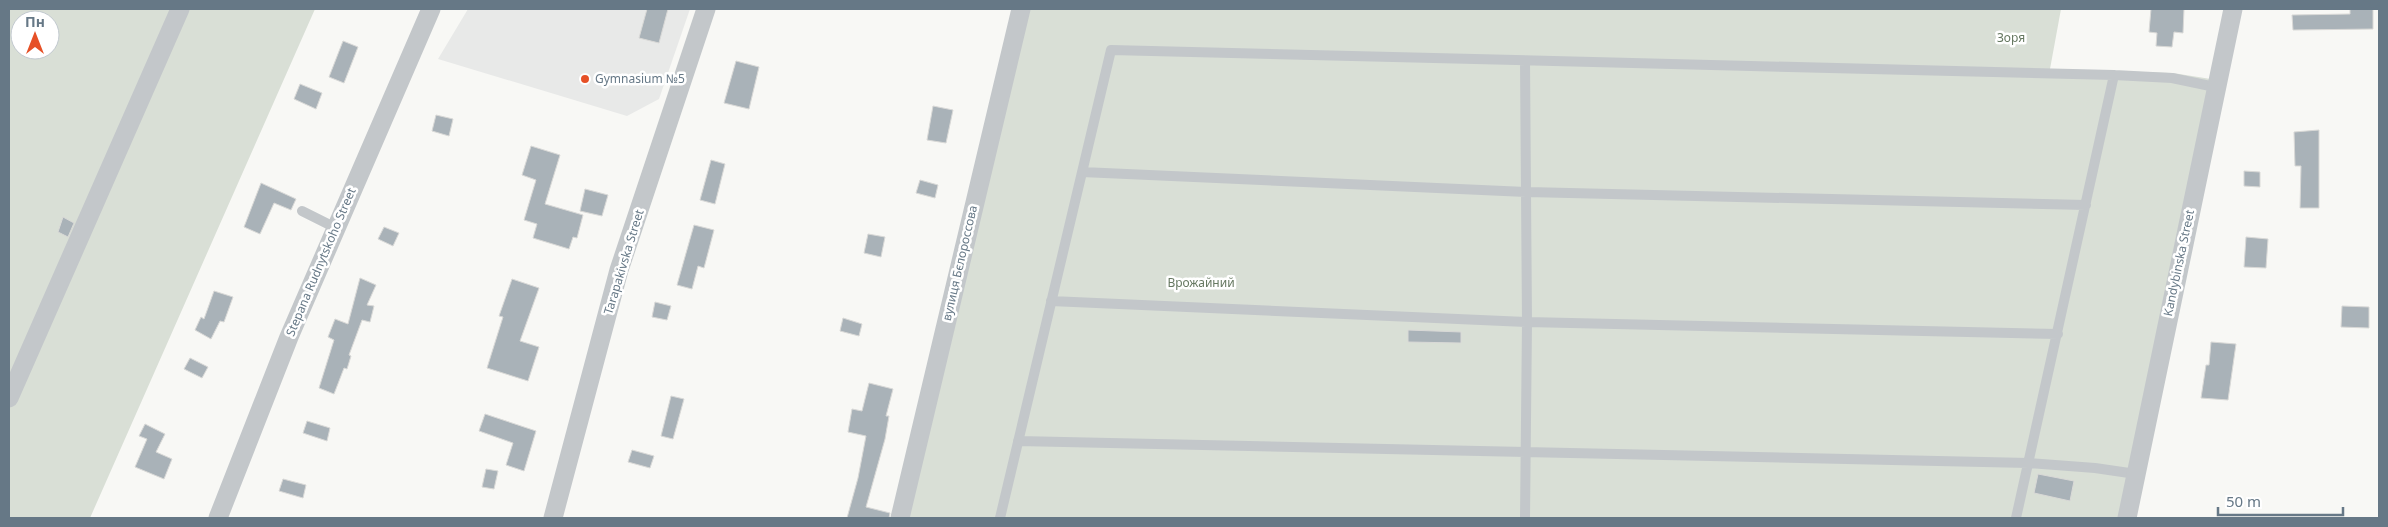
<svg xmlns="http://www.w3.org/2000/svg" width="2388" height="527" viewBox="0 0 2388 527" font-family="'Noto Sans',sans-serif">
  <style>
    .built { fill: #e8e9e8 }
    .green { fill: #d9dfd6; fill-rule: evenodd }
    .building { fill: #a9b2b8; stroke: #d9d9d7 }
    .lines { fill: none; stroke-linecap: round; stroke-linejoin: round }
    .lane { stroke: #c3c7ca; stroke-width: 10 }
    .street { stroke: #c3c7ca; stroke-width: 19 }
    .poi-dot { fill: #e65026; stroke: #fff; stroke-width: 2 }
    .labels { text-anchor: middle; stroke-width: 5; stroke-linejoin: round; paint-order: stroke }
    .park-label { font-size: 12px; fill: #667861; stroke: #fff }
    .poi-label { font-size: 12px; fill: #667886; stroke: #fff; text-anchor: start }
    .street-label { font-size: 12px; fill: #667886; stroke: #fff }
  </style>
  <rect width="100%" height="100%" fill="#f8f8f5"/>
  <path class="built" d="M468 9H690L659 99 627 116 438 59Z"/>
  <path class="green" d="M9 9H315L90 518H9ZM20 20H50V50H20Z
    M1021 9H2061L2050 69 2173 73 2217 80 2127 518H900Z"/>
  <path class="building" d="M647 9H668L659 43 639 38Z
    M2151 9H2184L2183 33 2174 32 2172 47 2156 46 2157 33 2149 32Z
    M2350 9H2373V29L2293 30 2292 15 2350 14Z
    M343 41 358 47 344 83 329 77Z
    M736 61 759 67 749 109 724 103Z
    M300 84 322 93 316 109 294 99Z
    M933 106 953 110 946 143 927 140Z
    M436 115 453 119 449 136 432 131Z
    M2319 130V208H2300L2301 166H2295L2294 132Z
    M531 146 560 155 545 204 583 215 577 238 573 237 569 249 533 238 537 224 524 220 536 180 522 175Z
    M711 160 725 164 715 204 700 200Z
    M2244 171 2260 172V187L2244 186Z
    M920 180 938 185 935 198 916 193Z
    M261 183 296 199 291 210 274 203 260 234 244 227Z
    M585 189 608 195 602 216 580 211Z
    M63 217 74 223 68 237 58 232Z
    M694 225 714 230 704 268 698 266 692 289 677 285Z
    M384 227 399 233 393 246 378 239Z
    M868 234 885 237 881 257 864 253Z
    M2246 237 2268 239 2266 268 2244 267Z
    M360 278 376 285 367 305 374 306 370 322 362 320 349 355 351 356 347 369 344 368 334 394 319 388 334 340 328 337 335 319 348 324Z
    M512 279 539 288 520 341 539 347 528 381 487 368 503 317 499 316Z
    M214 291 233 297 224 322 220 321 211 339 195 330 201 317 204 319Z
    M655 302 671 306 667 320 652 317Z
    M2342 306 2369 307V328L2341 327Z
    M843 318 862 324 859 336 840 331Z
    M1408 330 1461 332V343L1408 342Z
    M2211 342 2236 344 2228 400 2201 398 2206 365H2209Z
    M190 358 208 367 202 378 184 369Z
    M869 383 893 389 886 416H889L885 439 866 507 890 513 889 518H847L858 478 866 436 848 432 852 409 862 411Z
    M671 396 684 399 673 439 661 436Z
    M485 414 536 431 524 471 506 465 513 443 479 431Z
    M307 421 330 428 327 441 303 433Z
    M145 424 165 434 156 452 172 459 164 479 135 467 147 439 139 436Z
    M632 450 654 456 650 468 628 462Z
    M486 469 498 471 494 489 482 487Z
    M2038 474 2074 481 2070 501 2034 493Z
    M283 479 306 485 303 498 279 491Z"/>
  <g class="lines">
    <path class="lane" d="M1082 172 1527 192 2086 205
      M302 211 336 228
      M1051 301 1527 322 2058 334
      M1018 441 2029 463 2095 468 2136 474
      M1000 518 1111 50 2114 75 2172 78 2215 87
      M1525 518 1527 322 1525 61
      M2016 518 2114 75"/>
    <path class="street" d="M9 398 180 9
      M218 518 289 337 431 9
      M553 518 619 270 706 9
      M900 518 1021 9
      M2127 518 2233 9"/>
  </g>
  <circle class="poi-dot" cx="585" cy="79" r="5"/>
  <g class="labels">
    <g class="park-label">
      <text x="2011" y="42">Зоря</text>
      <text x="1201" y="287">Врожайний</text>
    </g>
    <g class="poi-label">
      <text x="595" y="83">Gymnasium №5</text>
    </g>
    <g class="street-label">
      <text transform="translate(321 262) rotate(-67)" y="4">Stepana Rudnytskoho Street</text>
      <text transform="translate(624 262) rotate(-73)" y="4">Tarapakivska Street</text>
      <text transform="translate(960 263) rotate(-77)" y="4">вулиця Бєлороссова</text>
      <text transform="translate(2179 263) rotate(-78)" y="4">Kandybinska Street</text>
    </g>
  </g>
  <rect width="2388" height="527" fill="none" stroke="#667886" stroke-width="20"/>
  <g transform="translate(35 35)"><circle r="24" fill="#ffffff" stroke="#c2c9cf"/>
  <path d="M0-4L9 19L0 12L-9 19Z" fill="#e65026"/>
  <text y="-8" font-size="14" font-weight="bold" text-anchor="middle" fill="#667886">Пн</text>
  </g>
  <path d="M2218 507v8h125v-8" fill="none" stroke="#667886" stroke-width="2.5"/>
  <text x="2226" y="507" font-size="15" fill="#667886" stroke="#ffffff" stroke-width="4" paint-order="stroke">50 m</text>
</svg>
